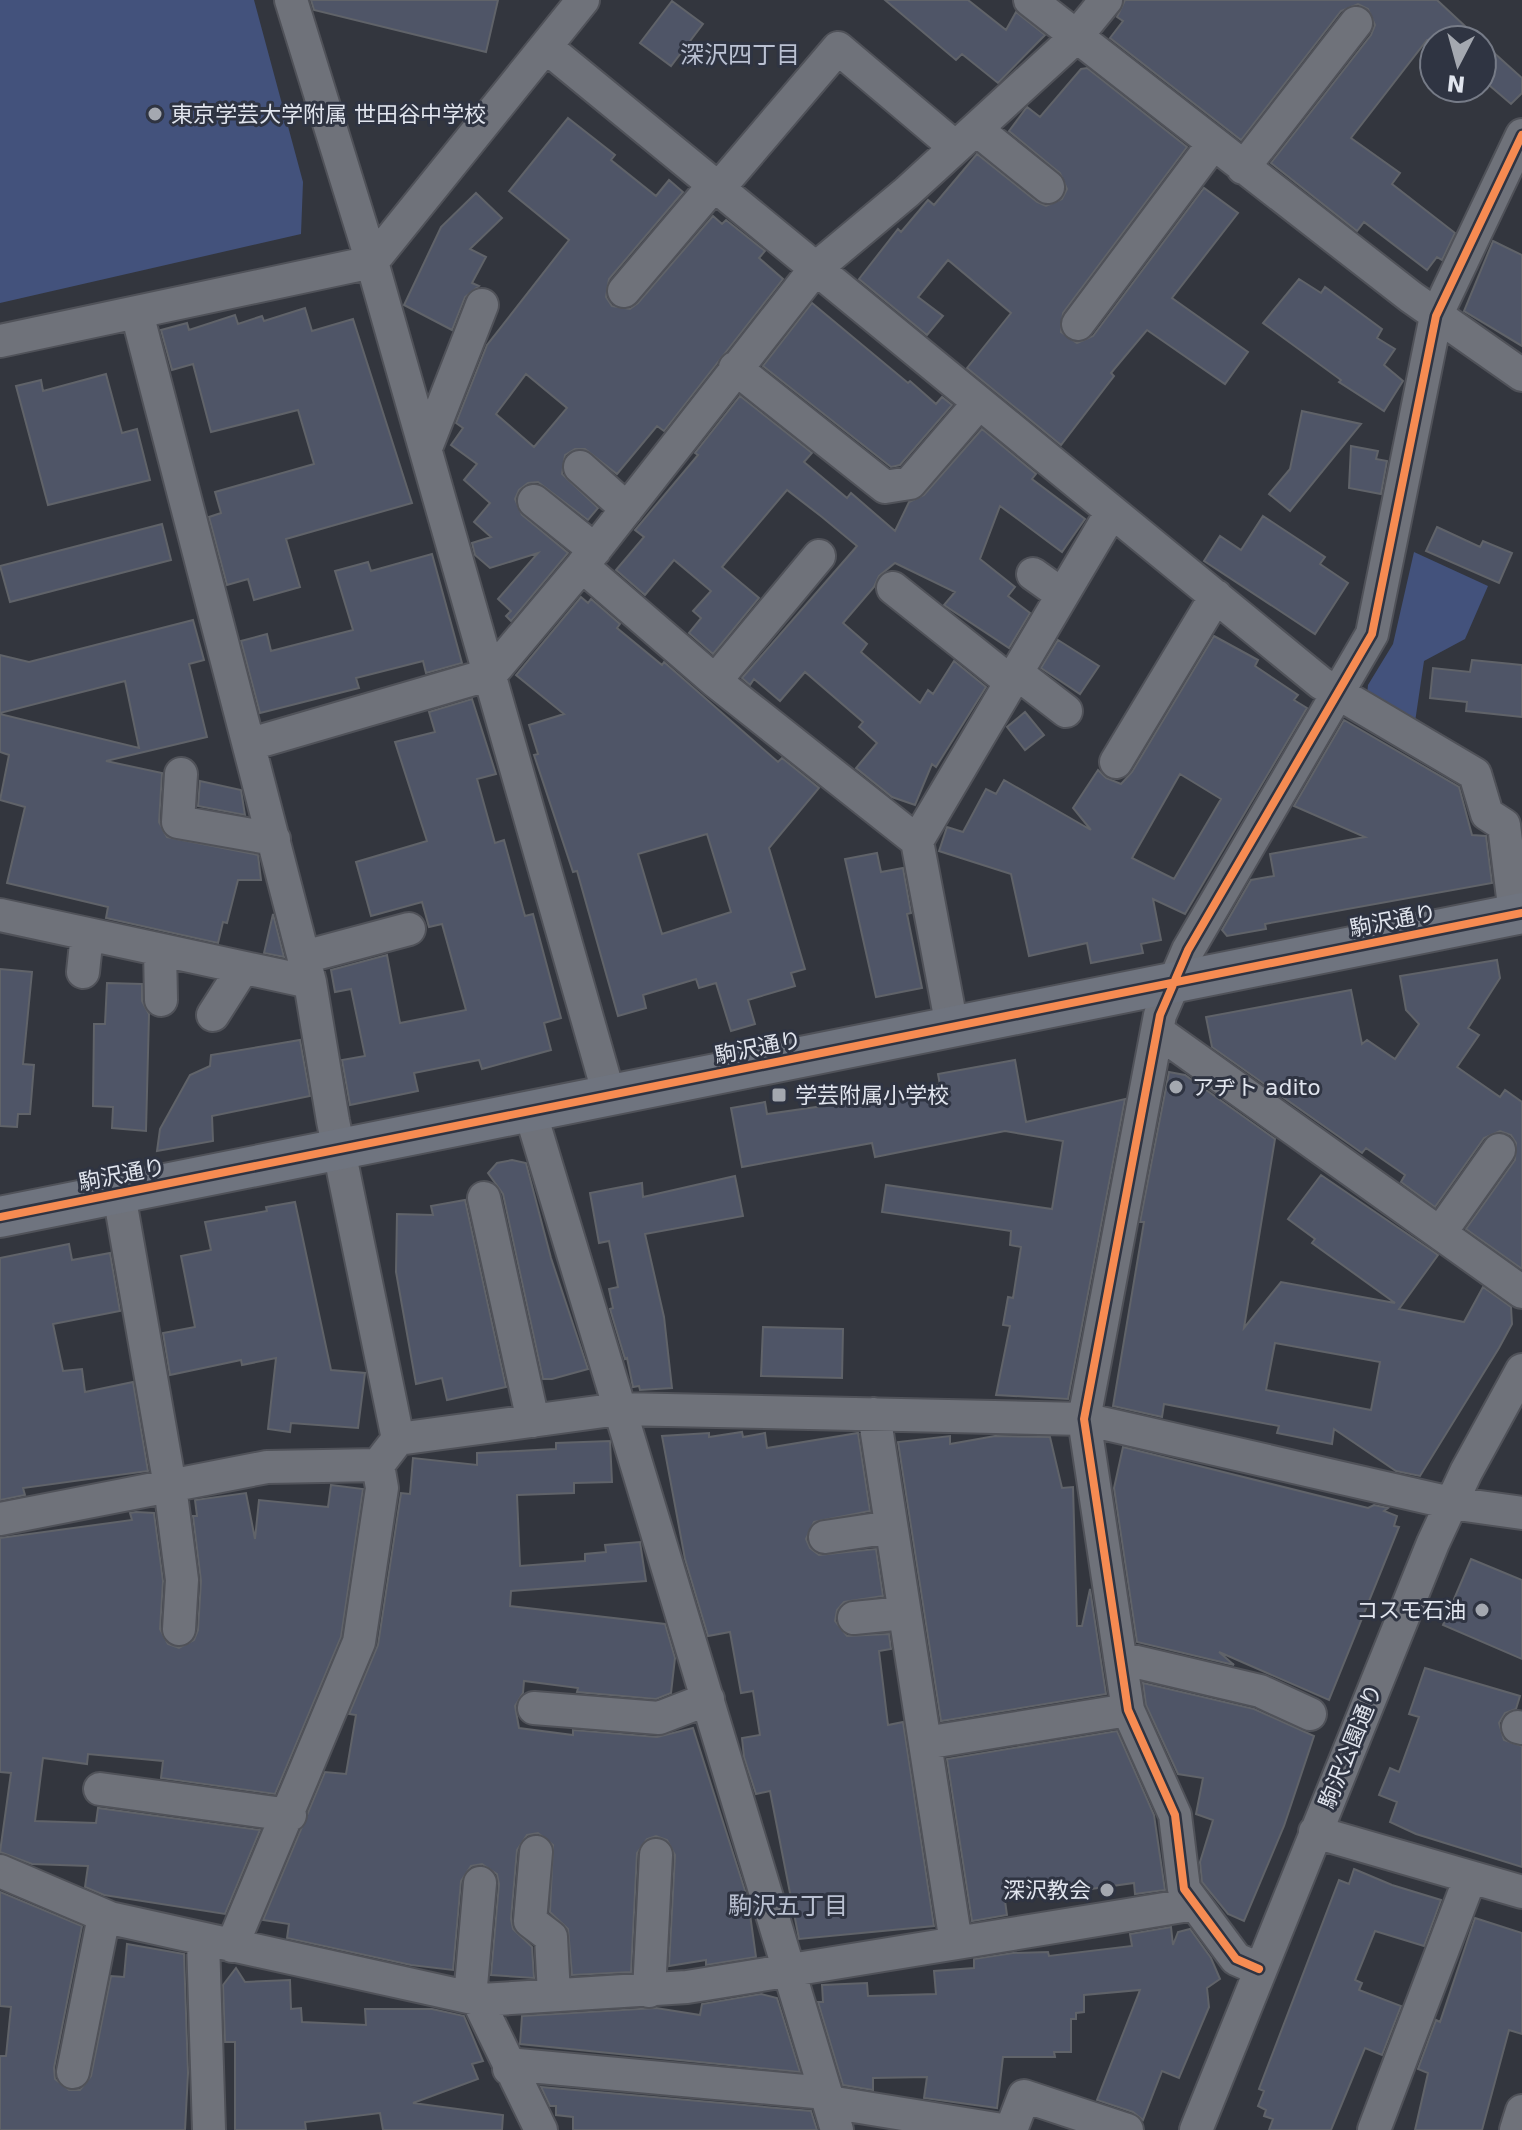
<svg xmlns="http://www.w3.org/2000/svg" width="1522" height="2130" viewBox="0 0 1522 2130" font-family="'DejaVu Sans','Noto Sans JP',sans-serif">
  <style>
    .green { fill: #43527c }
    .building { fill: #4f5567; stroke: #606369; stroke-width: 2; fill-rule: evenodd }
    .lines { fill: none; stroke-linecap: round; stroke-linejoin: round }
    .minor-casing { stroke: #505259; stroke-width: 36 }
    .major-casing { stroke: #505259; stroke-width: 44 }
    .minor { stroke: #6f727a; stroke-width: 32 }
    .major { stroke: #6f747f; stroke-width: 40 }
    .cycleway-casing { stroke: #2f3442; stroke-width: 13 }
    .cycleway { stroke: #f68b52; stroke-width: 8 }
    .poi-dot { fill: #a4a8b0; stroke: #2f3442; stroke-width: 3 }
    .labels { text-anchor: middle; stroke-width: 6; stroke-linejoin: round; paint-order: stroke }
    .poi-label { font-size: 22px; fill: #e1e5ee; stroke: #2f3442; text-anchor: start }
    .street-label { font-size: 22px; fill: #e1e5ee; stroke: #2f3442 }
    .neighbourhood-label { font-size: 24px; fill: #bac1d2; stroke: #2f3442 }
  </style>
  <rect width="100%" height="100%" fill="#33363e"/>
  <path class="green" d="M0 0H254L303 182 301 234 0 303Z
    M1414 552 1488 586 1465 639 1424 661 1415 722 1367 695 1368 685 1393 644Z"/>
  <path class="building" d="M311 0H498L486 52 314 10Z
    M885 0H968L1006 30 1016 12 1045 35 998 83 962 54 956 60Z
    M1125 0H1437L1480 40H1427L1351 138 1400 173 1392 184 1455 233 1442 260 1437 257 1427 270 1364 222 1357 231 1271 163 1371 35 1375 25 1368 9 1358 4 1341 11 1241 140 1110 38 1123 21 1117 17Z
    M672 1 703 24 671 66 640 43Z
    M1482 42 1522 78V93L1511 104 1482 79Z
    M1087 68 1187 147 1063 313 1061 332 1077 343 1093 336 1204 188 1238 213 1172 298 1248 352 1225 384 1147 330 1111 373 1114 376 1061 445 967 368 1011 313 948 260 918 297 943 316 927 335 859 279 898 229 901 232 928 200 934 205 977 154 1037 202 1046 206 1062 199 1067 189 1060 173 1009 131 1027 107 1040 117 1081 69Z
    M568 118 615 155 611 160 656 196 669 180 683 192 609 279 606 297 612 306 630 309 638 303 713 216 722 224 726 220 765 251 759 258 783 279 664 431 657 426 617 474 585 449H575L565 455 562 474 598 508 588 520 538 482 528 483 519 490 515 499 522 515 568 553 511 621 506 616 511 611 498 599 538 553 490 568 475 555 472 543 491 537 474 522 490 503 464 480 477 464 451 445 463 428 456 423 487 345 569 240 509 191ZM526 374 567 408 534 447 496 414Z
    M476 193 502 218 470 249 486 257 472 283 479 286 465 297 452 330 404 305 441 227Z
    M1493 241 1522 255V346L1464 311Z
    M1299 279 1321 293 1325 287 1382 329 1377 338 1395 349 1384 365 1403 381 1384 411 1339 382 1341 380 1263 323Z
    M812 303 908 383 910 381 936 404 942 397 952 405 900 465 891 467 763 366Z
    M305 308 312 331 353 319 412 503 286 539 300 587 254 600 248 579 227 585 209 517 221 513 215 492 314 464 298 410 211 432 193 364 172 370 161 330 187 323 189 330 235 315 238 324 262 316 264 321Z
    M106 374 122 433 137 429 150 480 48 505 16 386 41 380 43 391Z
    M740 396 812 453 804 462 847 498 851 493 895 531 909 502 924 495 982 429 1036 474 1032 479 1085 519 1062 552 1000 506 980 559 1015 587 1008 596 1030 613 1009 648 944 605 955 592 895 563 879 576 874 587 843 623 867 644 861 652 920 703 928 690 933 694 954 661 986 687 936 767 932 764 915 805 892 797 856 768 877 743 859 727 863 722 805 672 780 701 754 679 750 685 742 678 857 546 822 517 787 490 722 567 759 598 713 654 689 633 701 618 693 611 711 591 674 560 645 595 616 570 644 537 635 530 698 455 695 453Z
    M1302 411 1361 424 1290 511 1269 494 1290 469Z
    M1351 446 1378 451 1376 459 1387 461 1381 494 1349 488Z
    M1263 516 1325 557 1320 564 1348 583 1315 634 1204 561 1220 536 1241 550Z
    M162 524 171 560 10 602 0 566Z
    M1437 527 1480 547 1483 541 1512 553 1499 583 1426 551Z
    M432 554 462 663 426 673 423 661 356 678 359 688 260 713 241 641 267 634 271 651 353 630 335 571 368 562 371 571Z
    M581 597 588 603 591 599 620 624 617 628 662 665 664 662 778 762 782 758 819 788 769 848 805 969 791 973 795 986 748 1000 755 1024 731 1031 716 983 699 988 696 979 643 995 646 1008 618 1016 577 871 573 872 534 755 538 754 529 725 564 714 516 675ZM707 834 731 912 662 934 638 854Z
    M193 620 204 660 189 664 207 737 106 761 162 773 159 822 167 837 258 855 261 880H238L227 923 223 922 218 943 106 918 108 907 7 883 25 807 0 800 9 755 0 752V714L139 748 125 681 0 713V655L29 662Z
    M1214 636 1258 660 1255 666 1298 695 1294 700 1307 708 1185 914 1153 899 1161 940 1141 944 1143 953 1091 963 1087 943 1029 956 1011 874 939 851 947 827 963 832 986 789 996 794 1004 780 1091 830 1073 808 1098 770 1106 778 1121 784 1132 772ZM1180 774 1221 799 1174 879 1132 858Z
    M1058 640 1099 666 1080 694 1041 668Z
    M1472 660 1522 665V717L1466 711 1467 702 1430 698 1433 668 1470 672Z
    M472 699 496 774 477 779 495 843 504 840 525 916 533 914 561 1018 544 1023 551 1050 482 1069 479 1060 414 1073 418 1091 350 1105 342 1060 365 1056 351 989 335 992 331 970 387 955 400 1023 466 1010 442 924 429 927 422 902 371 916 356 862 427 841 395 742 435 732 429 712Z
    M1025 712 1044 735 1025 750 1007 727Z
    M1344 720 1459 787 1472 835 1486 836 1492 883 1265 924 1266 929 1227 936 1222 930 1251 880 1274 876 1270 854 1365 837 1294 806Z
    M200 781 241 790 245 815 198 806Z
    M877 853 881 872 903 868 911 913 907 914 922 988 876 997 845 859Z
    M273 914 284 957 264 953Z
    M1497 960 1500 978 1468 1028 1479 1035 1457 1067 1500 1097 1505 1090 1522 1102V1269L1466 1229 1515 1160 1516 1143 1511 1135 1500 1131 1484 1138 1435 1207 1401 1182 1405 1175 1366 1148 1362 1153 1212 1047 1206 1017 1351 990 1362 1044 1367 1040 1395 1059 1419 1024 1406 1010 1400 976Z
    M0 969 32 972 23 1064 34 1065 30 1114H18L17 1127 0 1126Z
    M107 983 142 984V1001L149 1014 146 1131 112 1128 113 1107 93 1106 94 1024H105Z
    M300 1040 310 1096 212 1116 213 1141 157 1151 160 1129 190 1075 210 1066 211 1055Z
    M1015 1060 1026 1122 1125 1099 1068 1399 996 1395 1010 1326 1003 1325 1008 1297 1013 1298 1021 1247 1010 1245 1011 1231 882 1212 886 1185 1052 1209 1063 1141 1005 1131 875 1157 872 1143 742 1167 731 1108 765 1102 767 1114 823 1106 940 1085 938 1074Z
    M1169 1072 1185 1075 1275 1139 1244 1328 1281 1282 1395 1303 1312 1243 1315 1239 1288 1219 1321 1175 1438 1255 1399 1309 1464 1322 1483 1287 1511 1307 1512 1324 1499 1348 1420 1476 1396 1471 1334 1429 1332 1444 1277 1433 1279 1426 1164 1404 1162 1417 1113 1406 1144 1222H1140ZM1275 1343 1380 1362 1371 1410 1266 1390Z
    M512 1160 526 1163 551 1258 588 1369 552 1379H543L503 1194 488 1173 497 1163Z
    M735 1176 743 1216 645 1234 664 1317 672 1388 640 1390 639 1386 633 1387 627 1358 625 1359 610 1309 613 1308 609 1289 618 1287 609 1241 599 1243 590 1193 642 1183 643 1197Z
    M465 1200 506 1387 447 1400 442 1378 416 1384 396 1272 397 1214 433 1215 431 1206Z
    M295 1202 331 1370 365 1373 358 1428 291 1423 290 1432 268 1429 276 1358 242 1365 241 1360 170 1375 163 1333 195 1327 181 1256 211 1250 205 1222 267 1211 266 1207Z
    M69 1244 72 1260 110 1253 120 1311 53 1324 63 1371 82 1369 85 1392 133 1382 148 1471 23 1488 25 1495 0 1500V1258Z
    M763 1327 843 1329 842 1378 761 1376Z
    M742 1432 743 1437 765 1433 767 1448 858 1433 870 1511 814 1522 806 1539 810 1548 819 1555 876 1549 883 1596 844 1602 837 1610 835 1621 847 1636 889 1634 891 1649 879 1651 888 1725 903 1722 934 1926 799 1939 770 1791 756 1794 744 1757 742 1738 760 1735 753 1691 741 1693 730 1632 708 1636 685 1559 662 1436 709 1433V1437Z
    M950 1436V1444L995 1436 1050 1437 1062 1488 1073 1487 1077 1626H1082L1090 1589 1106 1694 941 1721 898 1442Z
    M610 1441 612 1482 574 1483V1493L517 1495 520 1566 585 1561V1554L606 1552 605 1545 640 1542 646 1581 511 1591 510 1606 665 1624 675 1658 671 1693 656 1699 577 1692 578 1688 524 1681 523 1693 515 1706 519 1728 573 1735V1730L657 1737 693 1728 748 1900 756 1957 706 1965V1960L669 1966 675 1855 667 1840 656 1836 647 1839 637 1853 631 1972 572 1975 568 1929 550 1912 553 1845 538 1833 527 1835 517 1850 511 1919 513 1929 532 1947 534 1978 491 1975 499 1884 497 1874 482 1864 471 1866 461 1881 453 1970 411 1965 287 1938 289 1924 263 1920 325 1772 346 1774 356 1715 349 1714 378 1645 401 1493 410 1494 413 1458 477 1465V1453L556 1449V1443Z
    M1123 1447 1368 1508 1374 1505 1388 1508 1384 1511 1397 1516 1394 1526 1399 1527 1329 1700 1219 1652 1234 1665 1137 1642 1114 1488Z
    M331 1485 363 1489 341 1637 275 1794 161 1778 163 1761 88 1754 87 1764 43 1758 35 1821 96 1823 98 1808 260 1830 225 1914 104 1895 85 1887 88 1866 32 1864 0 1852 11 1773 0 1772V1538L132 1520 130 1513 136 1512 154 1513 163 1581 160 1629 168 1644 179 1648 194 1640 198 1630 201 1581 193 1516H197L195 1500 246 1493 255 1539 259 1500 328 1507Z
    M1471 1559 1522 1580V1659L1443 1625Z
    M1425 1668 1520 1696 1516 1709 1505 1713 1499 1723 1504 1740 1522 1746V1867L1416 1834 1390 1822 1397 1802 1379 1795 1390 1768 1399 1772 1419 1717 1409 1714Z
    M1143 1683 1254 1709 1314 1736 1284 1826 1244 1921 1228 1914 1202 1882 1200 1862 1213 1820 1196 1814 1203 1778 1178 1774 1146 1705Z
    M1117 1731 1154 1815 1165 1890 1135 1894 1134 1883 1005 1901 1007 1915 972 1921 947 1759Z
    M1354 1869 1392 1885 1441 1900 1424 1946 1375 1931 1355 1980 1362 1983 1359 1990 1401 2006 1382 2055 1365 2048 1331 2130H1269L1273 2119 1264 2116 1266 2110 1258 2106 1264 2091 1259 2089 1339 1880 1349 1884Z
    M0 1892 82 1926 54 2068 55 2079 69 2090H80L91 2076 111 1976 124 1977 127 1944 184 1954 188 2073 185 2130H0V2056H6L11 2007 0 2006Z
    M1475 1918 1522 1933V2034L1509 2030 1482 2130H1415L1428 2073 1418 2069 1436 2020 1440 2022Z
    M1171 1927 1173 1945 1178 1932 1190 1929 1211 1958 1220 1979 1207 1988 1209 2007 1179 2078 1162 2071 1143 2120 1133 2112 1097 2100 1140 1990 1084 1995V2012L1076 2013V2019H1071V2052H1054L1055 2057H1003L997 2108 924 2098 927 2077 873 2078V2090L843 2085 818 2002H823L822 1985 867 1983 868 1996 936 1994 934 1971 974 1968V1959L1013 1953 1048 1952 1049 1956 1132 1946 1130 1934Z
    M236 1968 245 1982 290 1980 291 2009 301 2008 302 2022 366 2025 365 2009H432L464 2016 483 2061 472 2064 478 2079 413 2103 503 2115 502 2130H383L380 2113 305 2122 306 2130H235V2042H225L223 1985Z
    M761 1994 777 1998 800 2072 520 2044 522 2016 656 2008 700 2015 702 2004Z
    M541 2087 811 2111 817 2130H573V2117L556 2115V2106H550Z"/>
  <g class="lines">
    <g class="minor-casing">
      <path id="minor" d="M291 0 372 262 609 1095
        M1030 0 1411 297 1522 375
        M546 47 1321 683 1475 774 1487 814 1504 825 1515 914
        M976 129 1048 187
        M1243 168 1356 23
        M718 189 838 48 955 147
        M624 291 714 185
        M137 313 310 982 333 1121 398 1439 378 1465 382 1488 359 1642 232 1946
        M1078 324 1213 144
        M0 341 372 262 583 0
        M735 368 885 487 910 483 979 403
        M426 448 482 305
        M580 467 627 509
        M534 501 595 550
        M582 566 715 681 917 841 952 1027
        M1033 574 1061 594
        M893 588 1012 683
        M1018 674 1066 711
        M715 681 819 556
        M251 744 491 674 582 566 815 269 907 192 1075 38 1106 0
        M1116 762 1216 596
        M181 774 178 822 274 839
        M917 841 1111 513
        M0 915 310 982
        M160 950 161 1000
        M304 957 409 929
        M83 972 87 934
        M213 1015 243 968
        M1157 1031 1522 1292
        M530 1111 837 2130
        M119 1194 170 1486 182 1580 179 1629
        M484 1198 533 1421
        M1440 1233 1499 1150
        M874 1414 956 1943
        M398 1439 619 1409 1084 1419 1451 1503 1522 1513
        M0 1519 267 1467 378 1465
        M825 1537 891 1527
        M854 1618 904 1613
        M1120 1658 1260 1691 1310 1714
        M534 1708 659 1718 708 1699
        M1518 1727 1522 1728
        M925 1743 1128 1710
        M100 1789 290 1815
        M1315 1832 1522 1892
        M536 1852 530 1921 551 1937 554 1995
        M0 1871 110 1918 481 2000 687 1987 1195 1904
        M480 1883 471 1986 541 2130
        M203 1941 209 2130
        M1259 1969 1236 1959 1184 1889 1175 1815 1128 1710 1084 1419 1160 1015 1188 950 1372 634 1436 316 1522 135
        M649 1991 656 1855
        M509 2069 518 2065 826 2093
        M73 2072 104 1916
        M829 2102 1002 2130
        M1011 2130 1024 2096 1127 2130
        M1196 2130 1433 1543 1466 1472 1522 1370
        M1374 2130 1470 1878
        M1516 2130 1522 2111"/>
    </g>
    <g class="major-casing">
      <path id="major" d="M0 1217 1522 913"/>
    </g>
    <use href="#minor" class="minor"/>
    <use href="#major" class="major"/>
    <g class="cycleway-casing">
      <path id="cycleway" d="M0 1217 1522 913
        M1259 1969 1236 1959 1184 1889 1175 1815 1128 1710 1084 1419 1160 1015 1188 950 1372 634 1436 316 1522 135"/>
    </g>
    <use href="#cycleway" class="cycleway"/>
  </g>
  <g class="poi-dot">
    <circle cx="155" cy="114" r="8"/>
    <circle cx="1176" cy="1087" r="8"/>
    <rect x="771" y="1087" width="16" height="16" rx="4"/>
    <circle cx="1482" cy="1610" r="8"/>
    <circle cx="1107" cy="1890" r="8"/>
  </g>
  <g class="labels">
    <g class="poi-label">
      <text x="171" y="122">東京学芸大学附属 世田谷中学校</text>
      <text x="1192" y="1095">アヂト adito</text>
      <text x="795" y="1103">学芸附属小学校</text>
      <text x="1466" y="1618" text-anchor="end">コスモ石油</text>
      <text x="1091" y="1898" text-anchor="end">深沢教会</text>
    </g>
    <g class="street-label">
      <text transform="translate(1393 920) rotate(-11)" y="8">駒沢通り</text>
      <text transform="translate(758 1047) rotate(-11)" y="8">駒沢通り</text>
      <text transform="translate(122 1174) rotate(-11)" y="8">駒沢通り</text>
      <text transform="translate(1350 1746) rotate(-68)" y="8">駒沢公園通り</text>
    </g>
    <g class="neighbourhood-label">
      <text x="740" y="63">深沢四丁目</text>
      <text x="788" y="1914">駒沢五丁目</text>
    </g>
  </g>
  <g transform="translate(1458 64) rotate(186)"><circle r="38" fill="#2f3442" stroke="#767b87" stroke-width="2"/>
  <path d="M0-6L14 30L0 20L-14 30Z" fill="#a4a8b0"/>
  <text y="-12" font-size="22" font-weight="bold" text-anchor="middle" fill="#e1e5ee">N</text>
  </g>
</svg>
